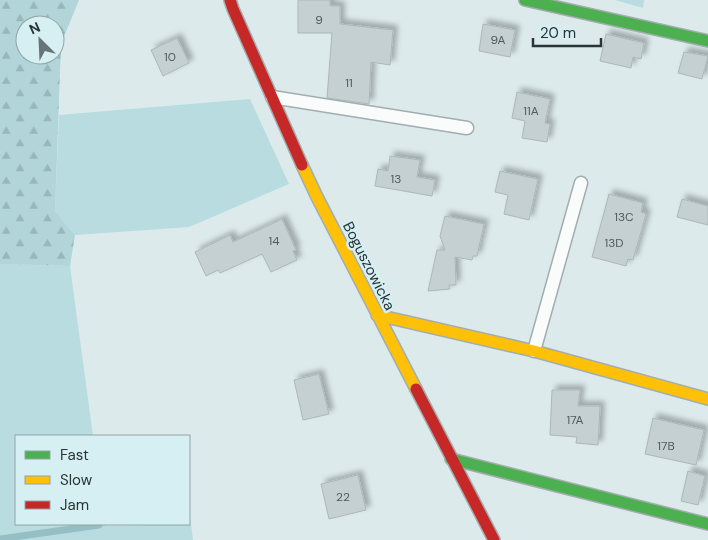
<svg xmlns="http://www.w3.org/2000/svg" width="708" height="540" viewBox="0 0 708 540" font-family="'DM Sans',sans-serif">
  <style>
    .green { fill: #b8dce0 }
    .forest { fill: url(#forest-firs); fill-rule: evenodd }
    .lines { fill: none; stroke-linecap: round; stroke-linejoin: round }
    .stream { stroke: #95bfc4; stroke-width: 7 }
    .building { fill: #c4d0d1; stroke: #acb7b9; filter: url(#shadow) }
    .lane-casing { stroke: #a2adae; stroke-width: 15 }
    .fast-casing { stroke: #a2adae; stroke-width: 14 }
    .slow-casing { stroke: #a2adae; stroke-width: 14 }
    .jam-casing { stroke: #a2adae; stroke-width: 14 }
    .lane { stroke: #fafcfc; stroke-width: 12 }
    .fast { stroke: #4caf50; stroke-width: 11 }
    .slow { stroke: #ffc107; stroke-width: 11 }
    .jam { stroke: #c62828; stroke-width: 11 }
    .labels { text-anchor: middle; stroke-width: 5; stroke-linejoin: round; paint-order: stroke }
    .number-label { font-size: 12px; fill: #505b5c }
    .street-label { font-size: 15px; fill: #293435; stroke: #d5eff3 }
  </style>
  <defs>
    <pattern id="forest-firs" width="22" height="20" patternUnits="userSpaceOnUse" patternTransform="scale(1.25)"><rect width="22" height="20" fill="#b1d5d9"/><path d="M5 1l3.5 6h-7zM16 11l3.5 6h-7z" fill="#98b7bb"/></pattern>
    <filter id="shadow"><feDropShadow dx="4.5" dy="-4.5" stdDeviation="2.5" flood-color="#0004"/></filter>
  </defs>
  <rect width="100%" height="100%" fill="#dceaec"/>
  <path class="green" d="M615 0H644L643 8Z
    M250 99 289 184 189 227 75 235 55 211 59 115Z
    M0 264 70 266 93 436H16V524H105L106 526 191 524 193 540H18L0 537Z"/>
  <path class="forest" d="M0 0H79L61 44 55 211 75 235 70 266 0 264ZM25 25H55V55H25Z"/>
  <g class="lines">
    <path class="stream" d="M0 539 99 525"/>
  </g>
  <path class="building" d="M298 0H330V6H340V24L393 30 390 65 371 62 369 104 327 98 332 33H298Z
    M483 24 515 30 510 57 479 51Z
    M606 34 644 43 641 59 633 57 631 68 600 61Z
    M177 38 189 63 163 76 151 50Z
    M684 52 708 56 702 79 678 73Z
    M517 92 550 99 545 123 550 124 547 142 522 138 525 121 512 118Z
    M390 156 420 160 417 177 435 180 432 196 375 186 378 169 388 171Z
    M500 171 538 179 529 220 504 214 508 195 495 192Z
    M609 194 643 203 641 212 646 214 633 260 628 259 626 266 592 257Z
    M682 199 708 206V225L677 217Z
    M445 216 484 224 477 256H473L472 260 455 257 456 285H449L450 289 428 291 437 250H445L440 236Z
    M282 219 296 250 293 251 297 260 271 272 262 254 220 273 218 270 206 276 195 252 230 235 233 242Z
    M319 374 329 414 303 420 294 380Z
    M552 390H580L578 406H600L598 445 576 443 577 437 550 435Z
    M653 418 704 430 696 465 645 454Z
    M688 471 705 476 698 505 681 501Z
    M358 475 366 510 329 519 321 484Z"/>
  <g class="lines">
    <g class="lane-casing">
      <path id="lane" d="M272 97 467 128
        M534 351 581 183"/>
    </g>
    <g class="fast-casing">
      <path id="fast" d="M525 0 708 41
        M451 459 708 524"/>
    </g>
    <g class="slow-casing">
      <path id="slow" d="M302 165 317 197 416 389
        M377 315 534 351 708 399"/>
    </g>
    <g class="jam-casing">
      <path id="jam" d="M230 0 233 9 302 165
        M416 389 494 540"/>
    </g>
    <use href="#lane" class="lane"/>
    <use href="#fast" class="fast"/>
    <use href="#slow" class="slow"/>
    <use href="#jam" class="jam"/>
  </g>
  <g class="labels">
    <g class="number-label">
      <text x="319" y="24">9</text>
      <text x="498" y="44">9A</text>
      <text x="170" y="61">10</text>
      <text x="349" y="87">11</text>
      <text x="531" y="115">11A</text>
      <text x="396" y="183">13</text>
      <text x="624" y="221">13C</text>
      <text x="274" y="245">14</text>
      <text x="614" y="247">13D</text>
      <text x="575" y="424">17A</text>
      <text x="666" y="450">17B</text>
      <text x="343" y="501">22</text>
    </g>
    <g class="street-label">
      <text transform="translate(369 266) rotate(63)" y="5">Boguszowicka</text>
    </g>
  </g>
  <rect x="15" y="435" width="175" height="90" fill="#d5eff3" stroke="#90a4a7"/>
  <rect x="25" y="451" width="25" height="8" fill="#4caf50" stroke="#90a4a7"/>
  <text x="60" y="460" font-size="15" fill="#293435">Fast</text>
  <rect x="25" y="476" width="25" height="8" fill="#ffc107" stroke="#90a4a7"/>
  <text x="60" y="485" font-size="15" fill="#293435">Slow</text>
  <rect x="25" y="501" width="25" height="8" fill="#c62828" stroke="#90a4a7"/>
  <text x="60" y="510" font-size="15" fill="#293435">Jam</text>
  <g transform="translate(40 40) rotate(336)"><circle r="24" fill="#d5eff3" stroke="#90a4a7"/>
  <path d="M0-4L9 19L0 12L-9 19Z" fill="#687475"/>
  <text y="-8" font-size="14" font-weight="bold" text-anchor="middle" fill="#293435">N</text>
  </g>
  <path d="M533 38v8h68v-8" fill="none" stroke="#293435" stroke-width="2.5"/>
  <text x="540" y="38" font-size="15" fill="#293435" stroke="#d5eff3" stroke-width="4" paint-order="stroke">20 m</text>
</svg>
